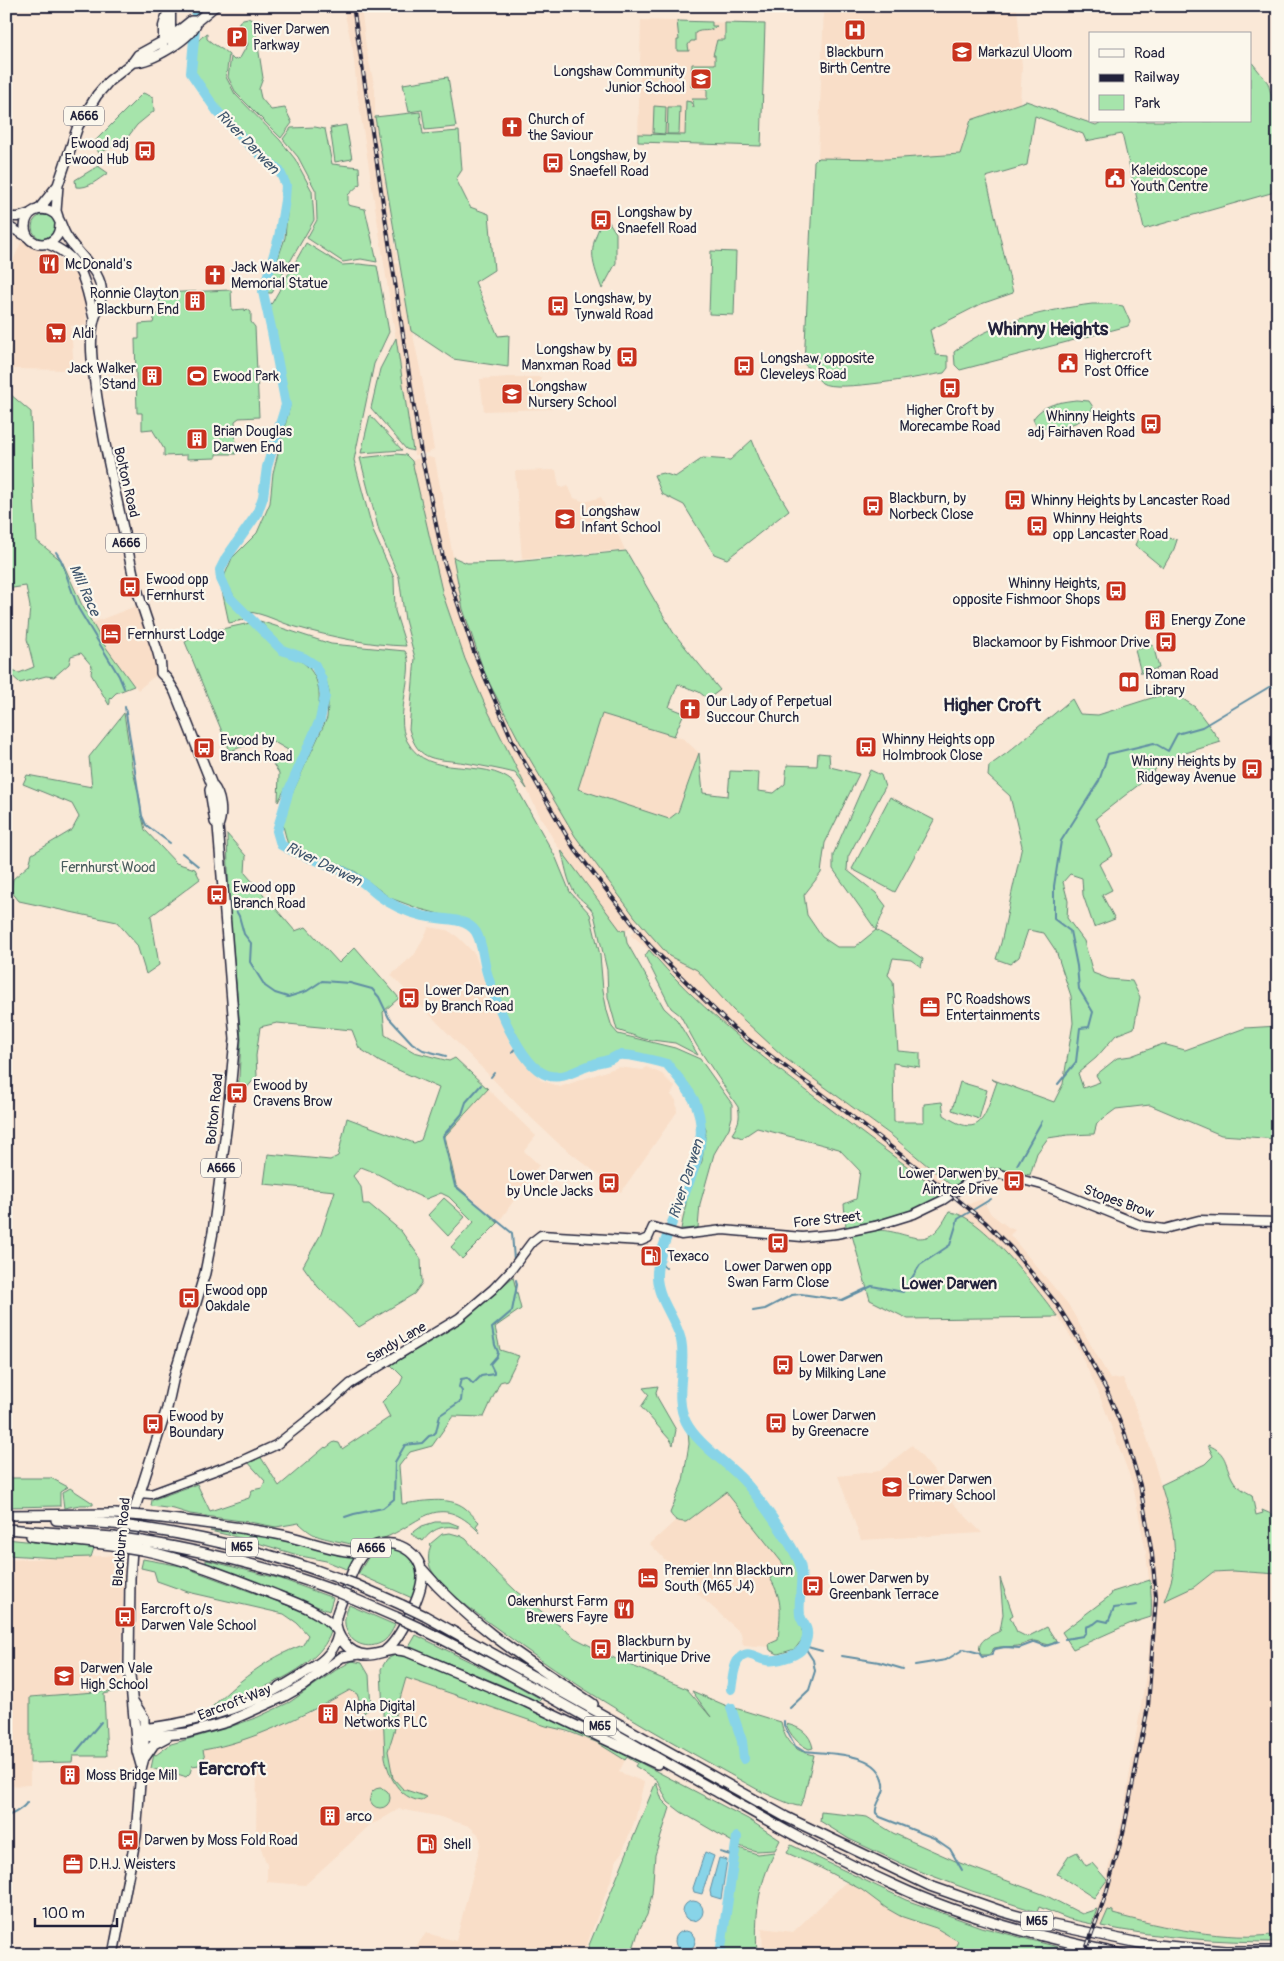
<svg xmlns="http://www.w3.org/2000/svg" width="1284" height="1961" viewBox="0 0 1284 1961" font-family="Pangolin,sans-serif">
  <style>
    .built { fill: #f9dec8 }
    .green { fill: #a6e4ab; stroke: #648373 }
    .water { fill: #88d4e8; stroke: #5f8da3 }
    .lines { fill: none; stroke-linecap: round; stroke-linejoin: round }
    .stream { stroke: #5f8da3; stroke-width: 2 }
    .river { stroke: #88d4e8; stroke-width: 10 }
    .major-casing { stroke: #22223b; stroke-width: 11 }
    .highway-casing { stroke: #22223b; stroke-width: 12 }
    .major { stroke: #fbf7ec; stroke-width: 8 }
    .highway { stroke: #fbf7ec; stroke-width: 9 }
    .rail-casing { stroke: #22223b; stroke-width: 4 }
    .rail { stroke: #fbf7ec; stroke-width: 2; stroke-dasharray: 5.5; stroke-linecap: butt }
    .highway-bridge-casing { stroke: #22223b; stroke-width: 12; stroke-linecap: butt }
    .highway-bridge { stroke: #fbf7ec; stroke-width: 9 }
    .labels { text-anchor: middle; stroke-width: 4.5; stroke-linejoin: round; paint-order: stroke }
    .shield { fill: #fbf7ec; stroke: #636270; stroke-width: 1 }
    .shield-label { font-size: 12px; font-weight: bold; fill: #22223b }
    .poi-label { font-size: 14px; fill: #22223b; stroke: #fbf7ec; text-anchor: start }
    .street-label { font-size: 14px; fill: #22223b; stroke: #fbf7ec }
    .park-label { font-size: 14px; fill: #4a5c5d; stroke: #fbf7ec }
    .water-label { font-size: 15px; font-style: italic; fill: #41576f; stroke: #fbf7ec }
    .quarter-label { font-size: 16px; font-weight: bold; fill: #22223b; stroke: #fbf7ec }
    .district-label { font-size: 19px; font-weight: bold; fill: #22223b; stroke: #fbf7ec }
  </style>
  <rect width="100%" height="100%" fill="#fae8d7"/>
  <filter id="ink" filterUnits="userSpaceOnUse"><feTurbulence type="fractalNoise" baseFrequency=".02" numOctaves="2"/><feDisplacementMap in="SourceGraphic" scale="10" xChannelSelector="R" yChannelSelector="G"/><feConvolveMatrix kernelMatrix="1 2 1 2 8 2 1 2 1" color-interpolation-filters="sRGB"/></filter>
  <g filter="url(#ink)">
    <path class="built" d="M343 6H361L366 48 375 89V117L397 259 395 260V263L398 264 422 378 434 450 428 453 414 455 357 91 353 51Z
      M824 6 956 8 1017 6 1022 67 1020 104 971 120 960 154 887 159 818 158Z
      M641 20 765 24 761 146 638 142Z
      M22 240 73 267 84 297 87 325 71 326 74 370 12 369 6 326V283L9 270Z
      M509 377H541L538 386 539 391 552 407 551 409 484 411 480 379Z
      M429 457 435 459 453 557 639 919 629 928 621 932 556 844 539 814 486 707 465 659 443 595 412 464V461L416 459Z
      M556 470 559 486 562 488 568 486 574 498 585 502 601 497 625 550 522 559 515 471Z
      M141 604 161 673 151 679 138 690 105 646 92 623Z
      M602 714 684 739 699 753 678 812 669 819 578 789Z
      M646 920 697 970 733 1010 953 1187 940 1195 726 1027 675 980 649 950 630 935Z
      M429 927 447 930 458 937 475 954 489 994 513 1048 541 1080 560 1087 618 1067 643 1070 646 1067 662 1074 675 1087 671 1095 676 1100 677 1112 621 1192 558 1143 524 1111 391 975 415 954Z
      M488 1089 536 1136 524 1151 539 1165 498 1223 456 1185 445 1136Z
      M982 1199 991 1214 1008 1227 1015 1230 1010 1235 1068 1304 1110 1379 1123 1378 1145 1431 1171 1520 1174 1539 1172 1577 1194 1587 1213 1572 1233 1571 1278 1574V1934L1268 1935 1224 1936 1141 1922 1112 1913 1108 1910 1101 1926H1092L1122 1821 1148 1663 1152 1606 1146 1552 1133 1485 1098 1391 1076 1345 1058 1317 990 1238 959 1213 967 1203 969 1204Z
      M912 1445 933 1470 948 1498 982 1533 861 1540 838 1476 880 1471Z
      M726 1492 784 1565 770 1578 778 1592 780 1601 778 1640 770 1644V1647L743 1645 741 1633 698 1594 650 1544 676 1520 686 1522Z
      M114 1552 124 1554 121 1690 30 1697V1785L6 1786V1560L103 1556 114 1555Z
      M406 1678 596 1742 625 1760 619 1772 644 1782 635 1820 621 1855 616 1860 612 1877 583 1955H410L426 1933 456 1941 481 1842 478 1834 469 1826 437 1816 399 1809 377 1822 371 1824 305 1885 267 1882V1865L256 1834 257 1767 206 1764 203 1750 215 1748 270 1730 314 1711 350 1690 357 1694 369 1729 393 1724Z
      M847 1881 862 1890 886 1908 936 1928 958 1941 952 1955H763L762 1928 793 1932Z"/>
    <path class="green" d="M248 18 252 20 255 27 263 78 259 89 261 98 271 110 285 108 292 123 281 138 236 93 228 77 231 57 234 60 240 58 248 44 238 29 239 22 243 19Z
      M677 21 712 22V26H717C707 34 703 28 695 33V41H691L688 45 689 51H677V40H679Z
      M725 23 765 24 761 146 638 142V134L685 135 686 101 691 102 692 107H694L692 99H707V88L691 87 692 64H715V55H713L717 40H725Z
      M207 34V39C215 46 222 48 229 55L226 77 235 94 280 140 295 159 312 191 314 220 272 293H268L267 290 285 238 289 189 286 178 281 169 255 147 224 114 196 79C190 66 191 40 207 34Z
      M1250 60 1268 83 1278 119V191L1144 229 1122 134 1086 141 1083 134 1035 116 1027 165 986 177 1013 293 981 304 930 330 936 355 948 356V368L944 373C925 376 835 393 822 383 818 380 811 369 804 364L814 162 818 158 887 159 960 154 971 120 1026 101 1096 125 1103 121H1250Z
      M448 77 456 127 425 130 422 110 409 112 403 84Z
      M143 93 153 97 154 111 137 125 124 142 99 153 93 143Z
      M654 106 666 107 665 134 653 133Z
      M668 107H680L679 134H667Z
      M420 112 423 134 459 131 462 170 456 179 470 207 489 214 494 270 475 282 498 336 509 335 508 367 453 359 411 331 375 117Z
      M346 125 352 159 335 162 330 128Z
      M315 127 325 129 332 164 359 167 360 184 348 195V205L365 209 377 262 361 259 343 262 307 238 317 220 316 191 298 157 283 139 291 128Z
      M98 166 108 173C98 179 89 189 76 187L75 180Z
      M32 227a12 12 0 1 1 24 0a12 12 0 1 1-24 0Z
      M605 216 616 233V263L602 289C590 257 588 248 605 216Z
      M306 243 342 265 359 264 377 266 389 332 374 364 354 460 373 531 394 578 395 611 406 646C369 645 332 637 296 627 280 623 264 613 248 612L235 598 224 577 232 558 257 533 270 503 273 473 290 406 269 306 272 303Z
      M711 251 736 252 734 315 709 314Z
      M231 290 232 310 245 309V311L247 309 251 312V322L255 327 259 417 239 418 235 421 236 454H216V458L187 459V455L164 456V449L152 429 142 430V413H137L135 339H139V324L153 323 155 314H160L159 293Z
      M1092 304H1111L1123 306 1130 322 1128 326 960 370 955 365 954 352C990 322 1047 310 1092 304Z
      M6 327 12 370 10 394 31 412 33 482 37 541 62 561 81 603 105 646 134 686 116 693 110 699V703L109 705 91 674 92 666 81 653 71 656 69 664 54 677 46 676 20 683 8 672 11 671 19 673 34 667 27 639 30 607 26 586 6 589Z
      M396 338 413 451 406 449 371 408 380 369Z
      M1076 400 1089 401 1093 407C1085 427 1055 428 1037 428L1033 419C1043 404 1060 402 1076 400Z
      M370 415 402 450 361 453Z
      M752 440 763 467 789 510 727 559 714 554 684 505 662 494 654 475 663 473 675 477 703 458 730 460Z
      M396 454 406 455 412 461 443 595 465 659 486 707 527 789 515 773C499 769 482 766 466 763 437 758 418 764 409 729L415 658 405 620 399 577 379 531 360 458Z
      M1141 532 1177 540 1174 549 1163 568 1135 545Z
      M626 551 673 632 720 690 708 699 699 692 678 684 669 707 684 713 674 736 602 714 578 789 669 819 678 812 699 753 703 793 728 796 730 771 759 772 758 791 774 793 785 784 787 765 817 766 818 753 829 754 830 767 859 774 825 843 821 873 804 895 807 915 822 937 837 947H855L876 930 833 869V855L870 770 881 775 885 787 848 857 847 870 876 893 886 906 876 930 901 944 923 959 921 967 911 960 893 958 888 975 893 981 898 1051 920 1053V1067L893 1063 894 1122H924V1104L942 1102 944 1115C983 1142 985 1114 997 1082L991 1079 1054 1102 1063 1084 1073 1023 1071 996 1056 951 1044 933 1028 930 1019 957 1010 964 996 959 1001 943 1022 846 1010 796 988 776 989 766 1007 753 1072 699 1080 714 1098 715 1161 695 1180 697 1195 707 1221 742 1163 760 1150 776 1096 818 1113 855 1099 864 1112 890 1102 895 1115 919 1094 927 1083 895 1082 878 1070 874 1063 882 1068 901 1067 918 1084 941 1093 973 1109 979 1132 981 1140 997 1134 1028 1116 1035 1096 1058 1078 1073 1083 1088 1100 1082 1096 1075 1117 1058 1131 1056 1163 1044 1185 1050 1245 1028 1278 1026V1139L1221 1135 1150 1105 1116 1109 1097 1123 1094 1134 1068 1135 1048 1138 1037 1153 1030 1175 992 1168 971 1175 953 1187 892 1136 785 1058 733 1010 697 970 669 956 635 917 575 836 521 744 485 675 463 609 453 557 467 563 514 562Z
      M221 586 229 600 245 618 243 620 229 623Z
      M260 621 331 644 405 651C417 669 393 715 407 741 429 782 483 755 514 783L556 858 570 892 590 914 600 955 603 990 607 1011 612 1027 618 1034 675 1048 700 1059 732 1104V1117L729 1128 714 1154 700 1204 698 1228 681 1229 688 1193 702 1161 706 1130 697 1101 668 1062 619 1053 573 1071 553 1074 546 1072 537 1067 529 1058 497 998 485 949 479 934 472 926 462 920 420 909 390 898 356 872 339 864 288 845 282 822 290 798 327 718 329 692 326 680 318 664 302 653 283 647Z
      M250 623C260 632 270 643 280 652 289 658 299 658 307 666 341 699 295 769 278 802L279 773 273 764 275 758 288 753V750L267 738 230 751 185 642 198 634Z
      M1153 645 1159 668 1141 673 1135 650Z
      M124 713 133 772 140 799 141 812 145 830 176 863 195 869 200 879 151 916 159 965 146 974 137 945 117 922 19 901 11 891 13 879 29 865 32 854 72 830 79 817 72 804 23 784 27 775 92 787 89 757Z
      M890 797 934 820 895 892 852 869Z
      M227 834 246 856 245 873 295 931 306 927 339 963 355 947 399 998 383 1012 385 1035 414 1052 449 1061 455 1058 488 1089 445 1136 456 1185 498 1223 462 1259 451 1247 474 1222 449 1197 441 1193 426 1199C403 1190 384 1175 361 1167L353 1176 361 1187 363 1204H369L401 1231 421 1259 422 1283 414 1294 359 1327 318 1287 303 1266 321 1234 335 1191 264 1184 268 1154 330 1160 338 1156 347 1118 414 1143 421 1140 439 1088 380 1062 359 1048 352 1030 277 1023 260 1027 256 1056 257 1076 238 1098 241 1039 229 904Z
      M561 850 621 931 625 930 627 943 664 1008 677 1020 698 1055 675 1043 644 1039 617 1030 608 997 607 970 594 914C590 905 581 901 575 893 567 882 565 863 561 850Z
      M649 950C696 1004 750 1048 807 1091 852 1126 898 1160 944 1193L923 1207 884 1219 846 1227 844 1204 856 1199 860 1171 839 1149 757 1128 742 1138 732 1134C738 1125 741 1118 738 1107L697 1046 680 1015 671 1008 645 956Z
      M960 1082 987 1090 979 1119 952 1110Z
      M444 1198 465 1217 448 1236 428 1215Z
      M949 1212C982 1214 1037 1290 1058 1317L908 1319 870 1300 852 1235C860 1234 871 1229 879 1230 913 1232 927 1255 949 1212Z
      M513 1277 521 1309 495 1327 500 1350 519 1356 507 1380 500 1382 484 1417 453 1416 432 1446 410 1452 399 1466 402 1504C421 1502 448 1495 465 1508 470 1512 475 1518 479 1522L476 1526 480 1533C436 1487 419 1528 378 1540 371 1542 366 1546 359 1545 352 1545 344 1542 336 1541 317 1536 314 1537 299 1523L276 1527 249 1522 190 1514 174 1509 151 1506 152 1500 197 1484 210 1511 249 1498 252 1490 262 1488 265 1481 247 1461 260 1456 279 1486 325 1447 326 1448 334 1442 339 1443 342 1449 390 1417 382 1402 400 1384 403 1377 391 1365 455 1327Z
      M658 1386 656 1392 657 1397 676 1430 673 1445 671 1441 641 1407 649 1395 643 1388Z
      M688 1431 740 1480 768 1514 792 1552 799 1567 797 1613 804 1637 795 1649 778 1654 770 1650 769 1644 778 1640C780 1613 784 1602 770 1578L784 1565 726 1492 686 1522C678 1522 674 1520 670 1513L683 1481 689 1444Z
      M1208 1445C1228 1453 1224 1464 1233 1480 1237 1487 1245 1491 1252 1495L1256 1515 1263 1513 1262 1510 1278 1517V1574L1233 1571 1213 1572 1194 1587 1164 1601C1167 1593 1170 1586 1172 1578 1179 1547 1170 1515 1161 1485L1205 1464 1213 1456Z
      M6 1478H51L68 1487 60 1492V1506L6 1507Z
      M70 1488 93 1503V1505H80L64 1508 62 1493Z
      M435 1522H449L459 1526V1528C444 1524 432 1529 423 1541L411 1534 422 1526Z
      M210 1531H239L322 1549 340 1556 345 1554 358 1556 351 1571 326 1561 301 1556 241 1538Z
      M450 1533 461 1536 466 1539 490 1566 517 1592 575 1638 616 1659 687 1689 711 1717 692 1691 727 1706 738 1740 742 1758 746 1760 745 1742 735 1708 781 1722C786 1744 793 1750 814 1755L804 1797 800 1806C794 1807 770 1795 762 1792 675 1744 589 1697 509 1637 488 1622 445 1592 432 1571 427 1563 428 1553 431 1545L430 1544 442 1534Z
      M6 1539 94 1548 91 1557 58 1558 6 1555Z
      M384 1548C405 1547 420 1562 418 1583 417 1588 414 1594 412 1598L358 1574 369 1556Z
      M143 1559 181 1566 306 1612 321 1619 332 1629C320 1673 247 1693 209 1710 236 1683 266 1658 303 1645L308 1635 297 1623 284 1614 188 1592 157 1581 154 1571 141 1568Z
      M206 1560 281 1579 333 1598 329 1611 206 1563Z
      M1000 1578 1013 1615 1010 1617 1017 1632 1027 1637 1047 1627 1056 1641C1047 1649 1043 1641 1034 1641 1029 1641 1024 1645 1018 1646 1010 1647 1002 1646 994 1648L989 1655H981C975 1641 988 1637 1000 1631L1003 1614Z
      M1150 1580C1151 1592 1152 1605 1151 1617L1129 1624 1073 1649 1062 1632 1111 1595 1112 1592Z
      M349 1605 395 1625C392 1631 389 1637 384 1641 368 1652 347 1643 345 1624 344 1617 347 1611 349 1605Z
      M416 1635 507 1680 541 1699 538 1702 499 1684 409 1647Z
      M395 1655 404 1656 531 1709 589 1736 748 1819 780 1840 775 1850 756 1851 739 1846V1838L734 1836V1843L681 1812 668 1802 657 1780 635 1766 637 1763 627 1757 625 1760 596 1742 567 1731 546 1726 406 1678 393 1723 396 1725 388 1751 393 1778 403 1789 427 1797 421 1801C399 1798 389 1777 385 1757L381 1669 387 1659Z
      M352 1661 362 1663 369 1675 371 1707 364 1713 357 1694 350 1690C307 1714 252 1742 203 1750L206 1764 192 1766 190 1773 186 1777C181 1774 159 1771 151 1768L154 1754 156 1755 171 1744 227 1728 258 1717 290 1702 336 1670Z
      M121 1690 104 1694 107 1756H73L72 1762 30 1763V1697Z
      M786 1724C800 1727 810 1733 813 1748L809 1749C798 1744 790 1735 786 1724Z
      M656 1782 662 1800 670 1808 655 1855 652 1894 647 1915 639 1930 631 1955H585Z
      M370 1798a10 10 0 1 1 20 0a10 10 0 1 1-20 0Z
      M821 1812 867 1817 893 1833 960 1863 1045 1895 1082 1914 1097 1909 1092 1924 1069 1919 1039 1907 1037 1912 972 1891 909 1867 849 1839 820 1821Z
      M791 1845 906 1900 981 1927 1081 1953 1080 1955H1024L1021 1952 1019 1953 1020 1955H952L958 1941 936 1928 900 1916 886 1908 862 1890 819 1867 787 1853Z
      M739 1848 757 1854 775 1852C757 1887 755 1916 757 1955H723Z
      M1077 1852 1086 1866 1092 1863 1107 1880 1094 1898 1057 1874 1069 1856Z
      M1108 1910 1113 1911V1914C1161 1927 1228 1942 1278 1934V1942C1218 1942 1159 1938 1101 1926Z"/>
    <path class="water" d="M705 1852 714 1856 702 1894 694 1892 693 1888Z
      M719 1858 727 1860 721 1899 711 1896 710 1891Z
      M683 1911a10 10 0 1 1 20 0a10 10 0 1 1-20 0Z
      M675 1941a10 10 0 1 1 20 0a10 10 0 1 1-20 0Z"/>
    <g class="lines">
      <path class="stream" d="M56 552 61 560 78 608 119 676 124 688
        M125 707 142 816 146 825 170 843
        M182 853 198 866
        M231 902 239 916 244 934 251 943 250 962 265 986 275 993 288 997 307 991 322 981 350 983 372 989 379 997 389 1018 412 1043 423 1050 446 1056
        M512 1052 518 1045
        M491 1077 494 1073
        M1058 1084 1076 1062 1080 1028 1089 1027 1093 1012 1079 989 1077 966 1070 931 1054 919V886L1061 841 1099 781 1108 754 1154 743 1168 751 1177 734 1202 727 1269 687H1278
        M481 1085 466 1102 462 1114 443 1136 455 1186 512 1233 514 1260
        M1017 1165 1042 1121
        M659 1262 666 1268
        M753 1311 765 1309 792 1295 801 1294 842 1300 872 1286 903 1292 920 1265 950 1245 958 1219 991 1199
        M345 1517 354 1514 383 1508 394 1499 395 1462 405 1445 422 1443 429 1436 433 1435 436 1432 440 1415 461 1401 462 1391 459 1387 461 1379 467 1378 473 1384 481 1376 494 1374V1372L490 1364 497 1356 498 1352 495 1345 492 1328 512 1311 517 1285 516 1280
        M1065 1639 1083 1636 1086 1632V1627L1094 1624 1099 1620 1108 1622 1114 1608 1137 1605
        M804 1646 822 1651
        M842 1656 879 1662 903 1669
        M915 1665 946 1660 964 1649 979 1653 982 1657 991 1655 995 1649 1005 1647 1019 1648 1035 1642 1046 1646 1058 1642
        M790 1708 809 1690 815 1671 813 1660 804 1646
        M784 1721V1725L795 1746 803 1751C829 1754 880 1751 884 1784 886 1795 874 1803 876 1813L880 1817 934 1838 950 1849 962 1870
        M76 1752 101 1722
        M6 1816C12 1815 24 1808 27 1802
        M720 1852 734 1856
        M1020 1953 1022 1955"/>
      <path class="river" d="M197 6 191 73 217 111 250 146 279 170 286 185 285 200 279 237 263 292 272 332 286 405 267 467 263 497 257 514 226 558 220 570 221 579 230 598 282 650 304 658 315 665 322 680 325 696 320 720 289 790 277 831 281 845C304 858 331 863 354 877 363 881 370 889 378 895 391 905 407 912 423 916 439 920 465 916 476 932 483 944 483 960 487 973 494 998 520 1066 547 1075 563 1081 579 1068 594 1064 598 1062 603 1062 608 1060 612 1059 615 1056 619 1055 628 1054 656 1061 667 1064 676 1075 687 1087 694 1100 715 1144 683 1192 668 1233 664 1246 656 1263 657 1277 658 1300 676 1319 681 1340 687 1367 673 1396 686 1422 696 1442 723 1460 739 1476 753 1489 800 1553 801 1569 803 1584 798 1600 800 1615 801 1621 807 1626 807 1632 808 1637 805 1646 801 1650 795 1656 775 1662 766 1660 757 1659 750 1650 741 1657 733 1663 733 1680 731 1689
        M731 1708 742 1741 744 1759
        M720 1955 737 1837"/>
      <g class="major-casing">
        <path id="major" d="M171 41V6
          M163 46V26L169 6
          M6 217H18L31 213
          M6 225 29 238
          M139 1493 151 1494 241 1461 276 1445 329 1403 350 1384 459 1318 493 1289 511 1270 532 1242 541 1235 641 1241 648 1238 653 1227 681 1235 723 1230 802 1237 836 1234 875 1226 914 1214 943 1200 975 1178 1000 1174 1042 1185 1143 1226 1164 1229 1199 1220 1278 1222"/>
      </g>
      <g class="highway-casing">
        <path id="highway" d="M133 62C150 63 193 38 197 21
          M39 209 58 185 78 126 97 95 109 81 133 62 138 55 171 37 191 21H197L215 6
          M58 217 56 211 58 185
          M60 225C59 250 26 250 25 227 25 221 28 214 34 211 41 208 49 209 55 214 61 220 62 230 67 237 76 253 98 268 101 287 103 300 97 309 94 320 91 332 91 346 92 358 99 431 118 502 133 574 138 595 145 615 152 635 156 648 162 660 161 673L167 679 175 692 212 785C221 795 223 814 218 826L235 1039 227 1123 213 1232 205 1273 174 1376 167 1408 135 1508 130 1578 129 1664 137 1751 141 1765
          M48 244C85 258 85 285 94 318
          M212 785 210 790 215 822 218 825
          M6 1515 115 1514
          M144 1516C190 1521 236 1526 282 1535 307 1540 341 1554 365 1552
          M56 1520 114 1524
          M143 1528C210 1538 274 1554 338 1578
          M6 1529 113 1537
          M31 1536 112 1545
          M142 1541C208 1552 271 1567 333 1590
          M142 1550C185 1559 225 1575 266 1591 290 1601 319 1609 336 1629
          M422 1569C469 1625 533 1664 593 1704
          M357 1585 402 1605
          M352 1598 396 1617
          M425 1616 786 1817 930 1886 1004 1912 1043 1923 1144 1944 1226 1951H1278
          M420 1628C519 1677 615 1734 712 1789 772 1823 833 1858 896 1886 969 1920 1047 1938 1125 1955
          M386 1650C400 1639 423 1593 422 1575 421 1548 385 1533 365 1552 353 1563 348 1585 342 1600 340 1606 337 1612 336 1618 334 1635 349 1655 367 1655 383 1655 389 1646 408 1652L526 1702 657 1764
          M140 1729C197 1723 249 1708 298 1677 317 1665 333 1657 338 1635
          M139 1737 187 1733 227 1722 283 1697 304 1685 342 1657 359 1654
          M145 1757 154 1744 167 1737
          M113 1955 136 1836 141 1769 144 1758V1718L133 1701"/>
      </g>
      <use href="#major" class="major"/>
      <use href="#highway" class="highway"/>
      <g class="rail-casing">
        <path id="rail" d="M353 6 421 453 444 562 474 652 513 742 573 847 650 946 733 1028 845 1111 951 1194 985 1222 1012 1249 1056 1303 1078 1338 1107 1391 1125 1434 1140 1485 1152 1554 1156 1597 1148 1707 1123 1833 1106 1894 1084 1955"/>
      </g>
      <use href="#rail" class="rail"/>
      <g class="highway-bridge-casing">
        <path id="highway-bridge" d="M115 1514 144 1516
          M114 1524 143 1528
          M113 1537 142 1541
          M112 1545 142 1550
          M338 1578 357 1585
          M333 1590 352 1598
          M402 1605 425 1616
          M396 1617 420 1628"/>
      </g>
      <use href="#highway-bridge" class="highway-bridge"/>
    </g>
  </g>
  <defs>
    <g id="hospital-square" transform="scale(1.125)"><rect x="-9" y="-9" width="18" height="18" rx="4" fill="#c8321e" stroke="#fbf7ec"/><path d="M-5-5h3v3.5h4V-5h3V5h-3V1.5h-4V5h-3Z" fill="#fff"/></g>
    <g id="parking-square" transform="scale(1.125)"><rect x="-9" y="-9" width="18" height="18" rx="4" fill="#c8321e" stroke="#fbf7ec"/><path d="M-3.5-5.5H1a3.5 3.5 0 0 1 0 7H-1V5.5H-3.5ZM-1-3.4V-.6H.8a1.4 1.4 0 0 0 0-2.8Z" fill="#fff"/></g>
    <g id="school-square" transform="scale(1.125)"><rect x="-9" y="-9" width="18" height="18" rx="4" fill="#c8321e" stroke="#fbf7ec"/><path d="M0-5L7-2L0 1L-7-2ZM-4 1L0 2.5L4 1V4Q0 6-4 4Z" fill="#fff"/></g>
    <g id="church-square" transform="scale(1.125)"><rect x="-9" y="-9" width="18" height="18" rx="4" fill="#c8321e" stroke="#fbf7ec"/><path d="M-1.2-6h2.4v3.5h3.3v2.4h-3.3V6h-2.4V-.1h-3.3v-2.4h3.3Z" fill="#fff"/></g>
    <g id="bus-square" transform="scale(1.125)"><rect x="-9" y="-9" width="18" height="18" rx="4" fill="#c8321e" stroke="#fbf7ec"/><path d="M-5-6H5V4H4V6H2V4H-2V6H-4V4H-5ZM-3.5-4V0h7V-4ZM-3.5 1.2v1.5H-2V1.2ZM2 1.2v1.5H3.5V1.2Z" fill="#fff"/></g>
    <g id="civic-square" transform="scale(1.125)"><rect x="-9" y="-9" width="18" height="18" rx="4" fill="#c8321e" stroke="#fbf7ec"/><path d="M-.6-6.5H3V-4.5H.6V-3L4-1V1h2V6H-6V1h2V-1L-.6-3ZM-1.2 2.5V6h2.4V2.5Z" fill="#fff"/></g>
    <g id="restaurant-square" transform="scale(1.125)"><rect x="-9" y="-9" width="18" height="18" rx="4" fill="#c8321e" stroke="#fbf7ec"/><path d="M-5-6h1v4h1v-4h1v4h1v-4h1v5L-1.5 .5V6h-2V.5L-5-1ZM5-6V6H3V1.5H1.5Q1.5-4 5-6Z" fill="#fff"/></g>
    <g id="building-square" transform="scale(1.125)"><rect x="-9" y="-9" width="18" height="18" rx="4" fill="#c8321e" stroke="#fbf7ec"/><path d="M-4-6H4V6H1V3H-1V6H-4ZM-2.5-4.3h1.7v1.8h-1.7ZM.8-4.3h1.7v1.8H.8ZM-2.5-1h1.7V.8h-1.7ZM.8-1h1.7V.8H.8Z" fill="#fff"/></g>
    <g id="supermarket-square" transform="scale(1.125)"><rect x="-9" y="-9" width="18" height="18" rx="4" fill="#c8321e" stroke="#fbf7ec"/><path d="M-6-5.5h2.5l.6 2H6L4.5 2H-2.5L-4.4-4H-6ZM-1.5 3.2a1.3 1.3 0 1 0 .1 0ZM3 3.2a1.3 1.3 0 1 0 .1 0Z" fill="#fff"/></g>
    <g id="stadium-square" transform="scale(1.125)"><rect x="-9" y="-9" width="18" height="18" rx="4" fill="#c8321e" stroke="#fbf7ec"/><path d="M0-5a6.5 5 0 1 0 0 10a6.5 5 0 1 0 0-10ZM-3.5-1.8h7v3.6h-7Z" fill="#fff"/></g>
    <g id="hotel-square" transform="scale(1.125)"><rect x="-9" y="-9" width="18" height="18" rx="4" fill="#c8321e" stroke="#fbf7ec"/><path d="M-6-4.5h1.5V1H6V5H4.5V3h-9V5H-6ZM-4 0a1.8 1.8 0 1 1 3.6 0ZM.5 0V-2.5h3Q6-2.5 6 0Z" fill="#fff"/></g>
    <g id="library-square" transform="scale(1.125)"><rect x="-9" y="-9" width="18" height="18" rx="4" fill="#c8321e" stroke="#fbf7ec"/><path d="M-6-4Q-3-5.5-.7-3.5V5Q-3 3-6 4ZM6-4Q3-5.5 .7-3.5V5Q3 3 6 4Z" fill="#fff"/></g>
    <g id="office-square" transform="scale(1.125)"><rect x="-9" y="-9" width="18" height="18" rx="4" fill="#c8321e" stroke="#fbf7ec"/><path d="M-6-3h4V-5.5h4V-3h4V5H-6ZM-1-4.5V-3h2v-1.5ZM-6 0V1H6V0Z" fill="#fff"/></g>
    <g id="fuel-square" transform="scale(1.125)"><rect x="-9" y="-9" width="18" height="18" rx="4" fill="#c8321e" stroke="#fbf7ec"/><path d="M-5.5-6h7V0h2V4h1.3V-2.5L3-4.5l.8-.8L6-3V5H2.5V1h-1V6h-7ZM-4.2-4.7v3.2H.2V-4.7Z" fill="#fff"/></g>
  </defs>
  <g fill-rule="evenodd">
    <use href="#hospital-square" x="855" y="30"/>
    <use href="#parking-square" x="237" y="37"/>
    <use href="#school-square" x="962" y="52"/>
    <use href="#school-square" x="701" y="79"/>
    <use href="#church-square" x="512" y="127"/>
    <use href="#bus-square" x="145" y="151"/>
    <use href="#bus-square" x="553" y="163"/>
    <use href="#civic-square" x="1115" y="178"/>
    <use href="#bus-square" x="601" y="220"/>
    <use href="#restaurant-square" x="49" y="264"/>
    <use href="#church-square" x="215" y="275"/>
    <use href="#building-square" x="195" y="301"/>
    <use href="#bus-square" x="558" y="306"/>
    <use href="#supermarket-square" x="56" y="333"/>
    <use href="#bus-square" x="627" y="357"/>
    <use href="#civic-square" x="1068" y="363"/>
    <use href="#bus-square" x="744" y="366"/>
    <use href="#building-square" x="152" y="376"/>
    <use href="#stadium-square" x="197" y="376"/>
    <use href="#bus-square" x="950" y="388"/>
    <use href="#school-square" x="512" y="394"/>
    <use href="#bus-square" x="1151" y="424"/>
    <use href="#building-square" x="197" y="439"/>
    <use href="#bus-square" x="1015" y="500"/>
    <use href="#bus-square" x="873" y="506"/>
    <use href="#school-square" x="565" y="519"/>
    <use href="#bus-square" x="1037" y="526"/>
    <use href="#bus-square" x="130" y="587"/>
    <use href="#bus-square" x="1116" y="591"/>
    <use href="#building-square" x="1155" y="620"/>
    <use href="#hotel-square" x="111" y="634"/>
    <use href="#bus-square" x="1166" y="642"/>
    <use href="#library-square" x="1129" y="682"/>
    <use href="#church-square" x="690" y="709"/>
    <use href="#bus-square" x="866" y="747"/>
    <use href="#bus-square" x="204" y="748"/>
    <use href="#bus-square" x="1252" y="769"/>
    <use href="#bus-square" x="217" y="895"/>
    <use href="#bus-square" x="409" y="998"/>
    <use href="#office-square" x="930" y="1007"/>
    <use href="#bus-square" x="237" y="1093"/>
    <use href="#bus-square" x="1014" y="1181"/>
    <use href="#bus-square" x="609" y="1183"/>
    <use href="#bus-square" x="778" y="1243"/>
    <use href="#fuel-square" x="651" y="1256"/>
    <use href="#bus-square" x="189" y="1298"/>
    <use href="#bus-square" x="783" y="1365"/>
    <use href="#bus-square" x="776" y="1423"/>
    <use href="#bus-square" x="153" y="1424"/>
    <use href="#school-square" x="892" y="1487"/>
    <use href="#hotel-square" x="648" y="1578"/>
    <use href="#bus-square" x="813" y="1586"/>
    <use href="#restaurant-square" x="624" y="1609"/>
    <use href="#bus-square" x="125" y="1617"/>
    <use href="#bus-square" x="601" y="1649"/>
    <use href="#school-square" x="64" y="1676"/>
    <use href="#building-square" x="328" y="1714"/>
    <use href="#building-square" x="70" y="1775"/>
    <use href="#building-square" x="330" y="1816"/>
    <use href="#bus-square" x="128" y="1840"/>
    <use href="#fuel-square" x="427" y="1844"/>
    <use href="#office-square" x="73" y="1864"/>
  </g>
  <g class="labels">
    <g class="shield">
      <rect x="64" y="106.5" width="40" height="19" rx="4"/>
      <rect x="106" y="533.5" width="40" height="19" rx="4"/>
      <rect x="201" y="1158.5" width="40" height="19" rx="4"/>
      <rect x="226" y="1537.5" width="32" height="19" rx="4"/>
      <rect x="351" y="1538.5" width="40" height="19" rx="4"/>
      <rect x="584" y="1716.5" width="32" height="19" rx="4"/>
      <rect x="1021" y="1911.5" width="32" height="19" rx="4"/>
    </g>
    <g class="shield-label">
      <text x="84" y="120">A666</text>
      <text x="126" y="547">A666</text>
      <text x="221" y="1172">A666</text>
      <text x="242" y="1551">M65</text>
      <text x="371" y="1552">A666</text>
      <text x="600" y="1730">M65</text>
      <text x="1037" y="1925">M65</text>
    </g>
    <g class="poi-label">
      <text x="253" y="34">River Darwen<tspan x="253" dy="16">Parkway</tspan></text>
      <text x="855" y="57" text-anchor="middle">Blackburn<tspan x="855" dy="16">Birth Centre</tspan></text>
      <text x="978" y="57">Markazul Uloom</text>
      <text x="685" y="76" text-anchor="end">Longshaw Community<tspan x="685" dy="16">Junior School</tspan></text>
      <text x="528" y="124">Church of<tspan x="528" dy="16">the Saviour</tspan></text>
      <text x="129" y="148" text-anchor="end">Ewood adj<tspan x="129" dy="16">Ewood Hub</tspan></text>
      <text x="569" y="160">Longshaw, by<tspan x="569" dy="16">Snaefell Road</tspan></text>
      <text x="1131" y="175">Kaleidoscope<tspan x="1131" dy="16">Youth Centre</tspan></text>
      <text x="617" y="217">Longshaw by<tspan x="617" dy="16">Snaefell Road</tspan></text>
      <text x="65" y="269">McDonald's</text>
      <text x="231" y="272">Jack Walker<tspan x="231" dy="16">Memorial Statue</tspan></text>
      <text x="179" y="298" text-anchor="end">Ronnie Clayton<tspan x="179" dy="16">Blackburn End</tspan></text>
      <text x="574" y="303">Longshaw, by<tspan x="574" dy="16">Tynwald Road</tspan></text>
      <text x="72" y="338">Aldi</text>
      <text x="611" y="354" text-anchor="end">Longshaw by<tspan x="611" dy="16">Manxman Road</tspan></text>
      <text x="1084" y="360">Highercroft<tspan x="1084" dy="16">Post Office</tspan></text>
      <text x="760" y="363">Longshaw, opposite<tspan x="760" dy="16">Cleveleys Road</tspan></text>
      <text x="136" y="373" text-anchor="end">Jack Walker<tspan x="136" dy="16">Stand</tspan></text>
      <text x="213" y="381">Ewood Park</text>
      <text x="528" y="391">Longshaw<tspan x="528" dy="16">Nursery School</tspan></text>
      <text x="950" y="415" text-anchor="middle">Higher Croft by<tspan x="950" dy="16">Morecambe Road</tspan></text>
      <text x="1135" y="421" text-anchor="end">Whinny Heights<tspan x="1135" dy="16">adj Fairhaven Road</tspan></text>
      <text x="213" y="436">Brian Douglas<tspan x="213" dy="16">Darwen End</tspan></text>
      <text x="889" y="503">Blackburn, by<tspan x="889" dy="16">Norbeck Close</tspan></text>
      <text x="1031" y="505">Whinny Heights by Lancaster Road</text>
      <text x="581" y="516">Longshaw<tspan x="581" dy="16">Infant School</tspan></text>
      <text x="1053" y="523">Whinny Heights<tspan x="1053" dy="16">opp Lancaster Road</tspan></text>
      <text x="146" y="584">Ewood opp<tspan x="146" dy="16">Fernhurst</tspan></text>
      <text x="1100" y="588" text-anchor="end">Whinny Heights,<tspan x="1100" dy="16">opposite Fishmoor Shops</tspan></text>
      <text x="1171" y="625">Energy Zone</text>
      <text x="127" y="639">Fernhurst Lodge</text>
      <text x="1150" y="647" text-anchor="end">Blackamoor by Fishmoor Drive</text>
      <text x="1145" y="679">Roman Road<tspan x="1145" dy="16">Library</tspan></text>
      <text x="706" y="706">Our Lady of Perpetual<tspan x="706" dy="16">Succour Church</tspan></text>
      <text x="882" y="744">Whinny Heights opp<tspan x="882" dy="16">Holmbrook Close</tspan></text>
      <text x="220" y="745">Ewood by<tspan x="220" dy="16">Branch Road</tspan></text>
      <text x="1236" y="766" text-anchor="end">Whinny Heights by<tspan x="1236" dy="16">Ridgeway Avenue</tspan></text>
      <text x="233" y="892">Ewood opp<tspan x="233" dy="16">Branch Road</tspan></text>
      <text x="425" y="995">Lower Darwen<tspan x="425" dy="16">by Branch Road</tspan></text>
      <text x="946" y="1004">PC Roadshows<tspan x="946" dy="16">Entertainments</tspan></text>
      <text x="253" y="1090">Ewood by<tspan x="253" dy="16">Cravens Brow</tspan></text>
      <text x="998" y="1178" text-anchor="end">Lower Darwen by<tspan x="998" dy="16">Aintree Drive</tspan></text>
      <text x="593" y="1180" text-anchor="end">Lower Darwen<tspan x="593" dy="16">by Uncle Jacks</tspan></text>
      <text x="667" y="1261">Texaco</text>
      <text x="778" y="1271" text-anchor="middle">Lower Darwen opp<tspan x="778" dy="16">Swan Farm Close</tspan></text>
      <text x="205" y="1295">Ewood opp<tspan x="205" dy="16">Oakdale</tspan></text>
      <text x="799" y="1362">Lower Darwen<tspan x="799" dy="16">by Milking Lane</tspan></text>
      <text x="792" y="1420">Lower Darwen<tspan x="792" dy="16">by Greenacre</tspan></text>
      <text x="169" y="1421">Ewood by<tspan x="169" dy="16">Boundary</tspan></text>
      <text x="908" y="1484">Lower Darwen<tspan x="908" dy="16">Primary School</tspan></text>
      <text x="664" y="1575">Premier Inn Blackburn<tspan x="664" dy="16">South (M65 J4)</tspan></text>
      <text x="829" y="1583">Lower Darwen by<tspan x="829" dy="16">Greenbank Terrace</tspan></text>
      <text x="608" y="1606" text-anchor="end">Oakenhurst Farm<tspan x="608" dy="16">Brewers Fayre</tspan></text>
      <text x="141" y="1614">Earcroft o/s<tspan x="141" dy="16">Darwen Vale School</tspan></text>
      <text x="617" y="1646">Blackburn by<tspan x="617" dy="16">Martinique Drive</tspan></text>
      <text x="80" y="1673">Darwen Vale<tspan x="80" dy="16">High School</tspan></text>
      <text x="344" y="1711">Alpha Digital<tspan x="344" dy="16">Networks PLC</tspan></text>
      <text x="86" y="1780">Moss Bridge Mill</text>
      <text x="346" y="1821">arco</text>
      <text x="144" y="1845">Darwen by Moss Fold Road</text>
      <text x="443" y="1849">Shell</text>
      <text x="89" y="1869">D.H.J. Weisters</text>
    </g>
    <g class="street-label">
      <text transform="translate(127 482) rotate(77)" y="5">Bolton Road</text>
      <text transform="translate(214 1109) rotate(-84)" y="5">Bolton Road</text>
      <text transform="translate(1119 1201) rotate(20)" y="5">Stopes Brow</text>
      <text transform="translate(827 1219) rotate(-6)" y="5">Fore Street</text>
      <text transform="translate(396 1342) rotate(-31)" y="5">Sandy Lane</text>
      <text transform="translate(121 1542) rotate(-85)" y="5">Blackburn Road</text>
      <text transform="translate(234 1702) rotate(-21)" y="5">Earcroft Way</text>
    </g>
    <g class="park-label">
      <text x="108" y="872">Fernhurst Wood</text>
    </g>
    <g class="water-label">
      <text transform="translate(248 142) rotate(46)" y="5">River Darwen</text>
      <text transform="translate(85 590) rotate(66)" y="5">Mill Race</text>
      <text transform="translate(324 864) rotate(26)" y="5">River Darwen</text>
      <text transform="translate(686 1179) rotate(-72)" y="5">River Darwen</text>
    </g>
    <g class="quarter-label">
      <text x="949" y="1289">Lower Darwen</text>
    </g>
    <g class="district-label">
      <text x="1048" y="335">Whinny Heights</text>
      <text x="992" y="711">Higher Croft</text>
      <text x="232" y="1775">Earcroft</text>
    </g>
  </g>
  <rect width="1284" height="1961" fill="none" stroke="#fbf7ec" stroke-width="25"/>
  <rect x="12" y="12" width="1259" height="1936" fill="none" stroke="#22223b" stroke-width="2" filter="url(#ink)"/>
  <rect x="1089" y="32" width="162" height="90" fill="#fbf7ec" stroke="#a4a2a5"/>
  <rect x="1099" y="49" width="25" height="8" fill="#fbf7ec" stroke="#a4a2a5"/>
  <text x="1134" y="58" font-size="15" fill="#22223b">Road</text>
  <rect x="1099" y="74" width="25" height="8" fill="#22223b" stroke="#a4a2a5"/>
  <text x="1134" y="82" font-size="15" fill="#22223b">Railway</text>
  <rect x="1099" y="95" width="25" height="15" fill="#a6e4ab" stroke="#a4a2a5"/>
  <text x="1134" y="108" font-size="15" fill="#22223b">Park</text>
  <path d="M35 1918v8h82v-8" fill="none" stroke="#22223b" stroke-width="2.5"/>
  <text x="42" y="1918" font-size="15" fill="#22223b" stroke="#fbf7ec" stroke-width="4" paint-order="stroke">100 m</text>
</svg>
